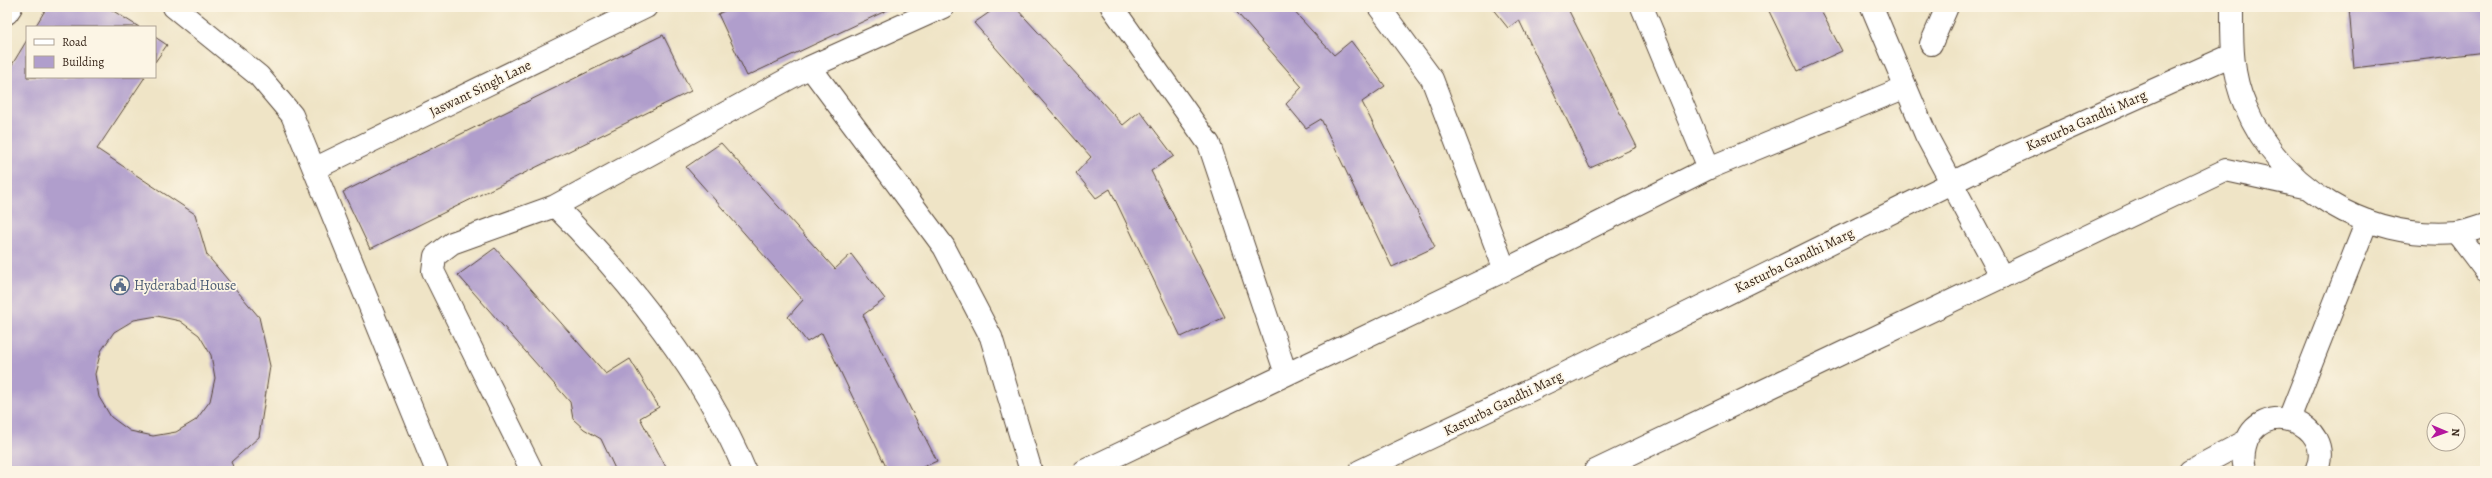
<svg xmlns="http://www.w3.org/2000/svg" width="2492" height="478" viewBox="0 0 2492 478" font-family="Alegreya,serif">
  <style>
    .building { fill: #b09ecc; fill-rule: evenodd }
    .lines { fill: none; stroke-linecap: round; stroke-linejoin: round }
    .minor-casing { stroke: #564637; stroke-width: 24 }
    .major-casing { stroke: #564637; stroke-width: 24 }
    .minor { stroke: #fff; stroke-width: 22 }
    .major { stroke: #fff; stroke-width: 22 }
    .labels { text-anchor: middle; stroke-width: 3.5; stroke-linejoin: round; paint-order: stroke }
    .street-label { font-size: 14px; fill: #3b2a1e; stroke: #fcf5e5 }
    .service-label { font-size: 14px; fill: #4e5e75; stroke: #fcf5e5; text-anchor: start }
  </style>
  <rect width="100%" height="100%" fill="#fcf5e5"/>
  <filter id="ink" filterUnits="userSpaceOnUse"><feTurbulence type="fractalNoise" baseFrequency=".025" numOctaves="2"/><feDisplacementMap in="SourceGraphic" scale="8" xChannelSelector="R" yChannelSelector="G"/><feConvolveMatrix kernelMatrix="1 2 1 2 8 2 1 2 1" color-interpolation-filters="sRGB"/></filter>
  <filter id="wash" filterUnits="userSpaceOnUse"><feTurbulence type="fractalNoise" baseFrequency=".012" numOctaves="4" result="noise"/><feDisplacementMap in="SourceGraphic" scale="16" xChannelSelector="R" yChannelSelector="G"/><feGaussianBlur stdDeviation="0.9" result="paint"/><feColorMatrix in="noise" values="0 0 0 0 0 0 0 0 0 0 0 0 0 0 0 0 0 1.4 0 .05"/><feComposite in="paint" operator="in"/></filter>
  <g filter="url(#wash)">
    <rect width="100%" height="100%" fill="#efe4c6"/>
    <g id="blocks">
      <path class="building" d="M47 7H107L139 27H35Z
        M732 7H894L747 76 718 14Z
        M997 7H1015L1123 125 1140 111 1174 156 1151 171 1225 317 1181 337 1110 189 1096 198 1076 173 1091 157 974 23Z
        M1232 7H1290L1334 55 1351 41 1385 86 1362 102 1435 247 1392 267 1321 119 1306 128 1286 104 1302 87Z
        M1491 7H1567L1637 147 1590 168 1519 20 1508 28Z
        M1767 7H1819L1842 51 1798 71Z
        M2349 7H2485V52L2354 68Z
        M663 35 691 91 370 249 343 192Z
        M155 37 167 45 155 62Z
        M27 40V77H145L97 149 195 214 207 255 259 317 270 366 259 437 231 462 235 471H7V73ZM157 316 180 321 199 335 211 355 215 378 210 401 196 420 176 432 153 436 130 431 111 417 99 397 95 374 101 351 114 332 134 320Z
        M721 143 835 269 851 254 885 299 863 315 937 461 914 471H888L822 333 807 342 788 317 803 300 686 167Z
        M495 248 606 374 630 359 659 407 640 418 668 471H616L601 439 584 429 573 419 570 402 458 275Z"/>
    </g>
  </g>
  <g filter="url(#ink)">
    <use href="#blocks" fill-opacity="0" stroke="#564637" stroke-width="1"/>
    <g class="lines">
      <g class="minor-casing">
        <path id="minor" d="M174 7 259 76 292 115 437 471
          M1112 7 1209 144 1286 374
          M1379 7 1432 79 1505 270
          M1642 7 1709 168
          M1872 7 1926 135 2002 277
          M7 13 11 7
          M1931 44 1947 7
          M810 67 944 247 991 337 1031 471
          M314 169 646 7
          M2457 233 2485 270
          M2289 419 2367 221
          M532 471 433 271 435 256 452 243 555 206
          M745 471C706 377 627 277 555 206L810 67 943 7
          M1084 471 1505 270 1709 168 1906 87
          M2190 471 2246 441
          M2246 471C2243 464 2243 455 2245 447 2257 395 2338 422 2316 471"/>
      </g>
      <g class="major-casing">
        <path id="major" d="M2232 7C2232 40 2231 74 2245 105 2280 189 2366 240 2456 233 2465 232 2476 228 2485 225
          M1360 471 1558 377 1998 160 2232 55
          M1595 471 2226 170 2304 187"/>
      </g>
      <use href="#minor" class="minor"/>
      <use href="#major" class="major"/>
    </g>
  </g>
  <defs>
    <g id="civic-ring" transform="scale(1)"><circle r="9.5" fill="#fcf5e5" stroke="#5c6f8a" stroke-width="1.5"/><path d="M-.6-6.5H3V-4.5H.6V-3L4-1V1h2V6H-6V1h2V-1L-.6-3ZM-1.2 2.5V6h2.4V2.5Z" fill="#5c6f8a"/></g>
  </defs>
  <g fill-rule="evenodd">
    <use href="#civic-ring" x="120" y="285"/>
  </g>
  <g class="labels">
    <g class="street-label">
      <text transform="translate(480 88) rotate(-26)" y="5">Jaswant Singh Lane</text>
      <text transform="translate(2086 120) rotate(-24)" y="5">Kasturba Gandhi Marg</text>
      <text transform="translate(1794 260) rotate(-26)" y="5">Kasturba Gandhi Marg</text>
      <text transform="translate(1503 403) rotate(-26)" y="5">Kasturba Gandhi Marg</text>
    </g>
    <g class="service-label">
      <text x="134" y="290">Hyderabad House</text>
    </g>
  </g>
  <rect width="2492" height="478" fill="none" stroke="#fcf5e5" stroke-width="24"/>
  <rect x="26" y="26" width="130" height="52" fill="#fcf5e5" stroke="#afa495"/>
  <rect x="34" y="39" width="20" height="6" fill="#ffffff" stroke="#afa495"/>
  <text x="62" y="46" font-size="12" fill="#3b2a1e">Road</text>
  <rect x="34" y="56" width="20" height="12" fill="#b09ecc" stroke="#afa495"/>
  <text x="62" y="66" font-size="12" fill="#3b2a1e">Building</text>
  <g transform="translate(2446 432) rotate(92)"><circle r="19" fill="#fcf5e5" stroke="#afa495"/>
  <path d="M0-3L7 15L0 10L-7 15Z" fill="#b5179e"/>
  <text y="-6" font-size="11" font-weight="bold" text-anchor="middle" fill="#3b2a1e">N</text>
  </g>
</svg>
